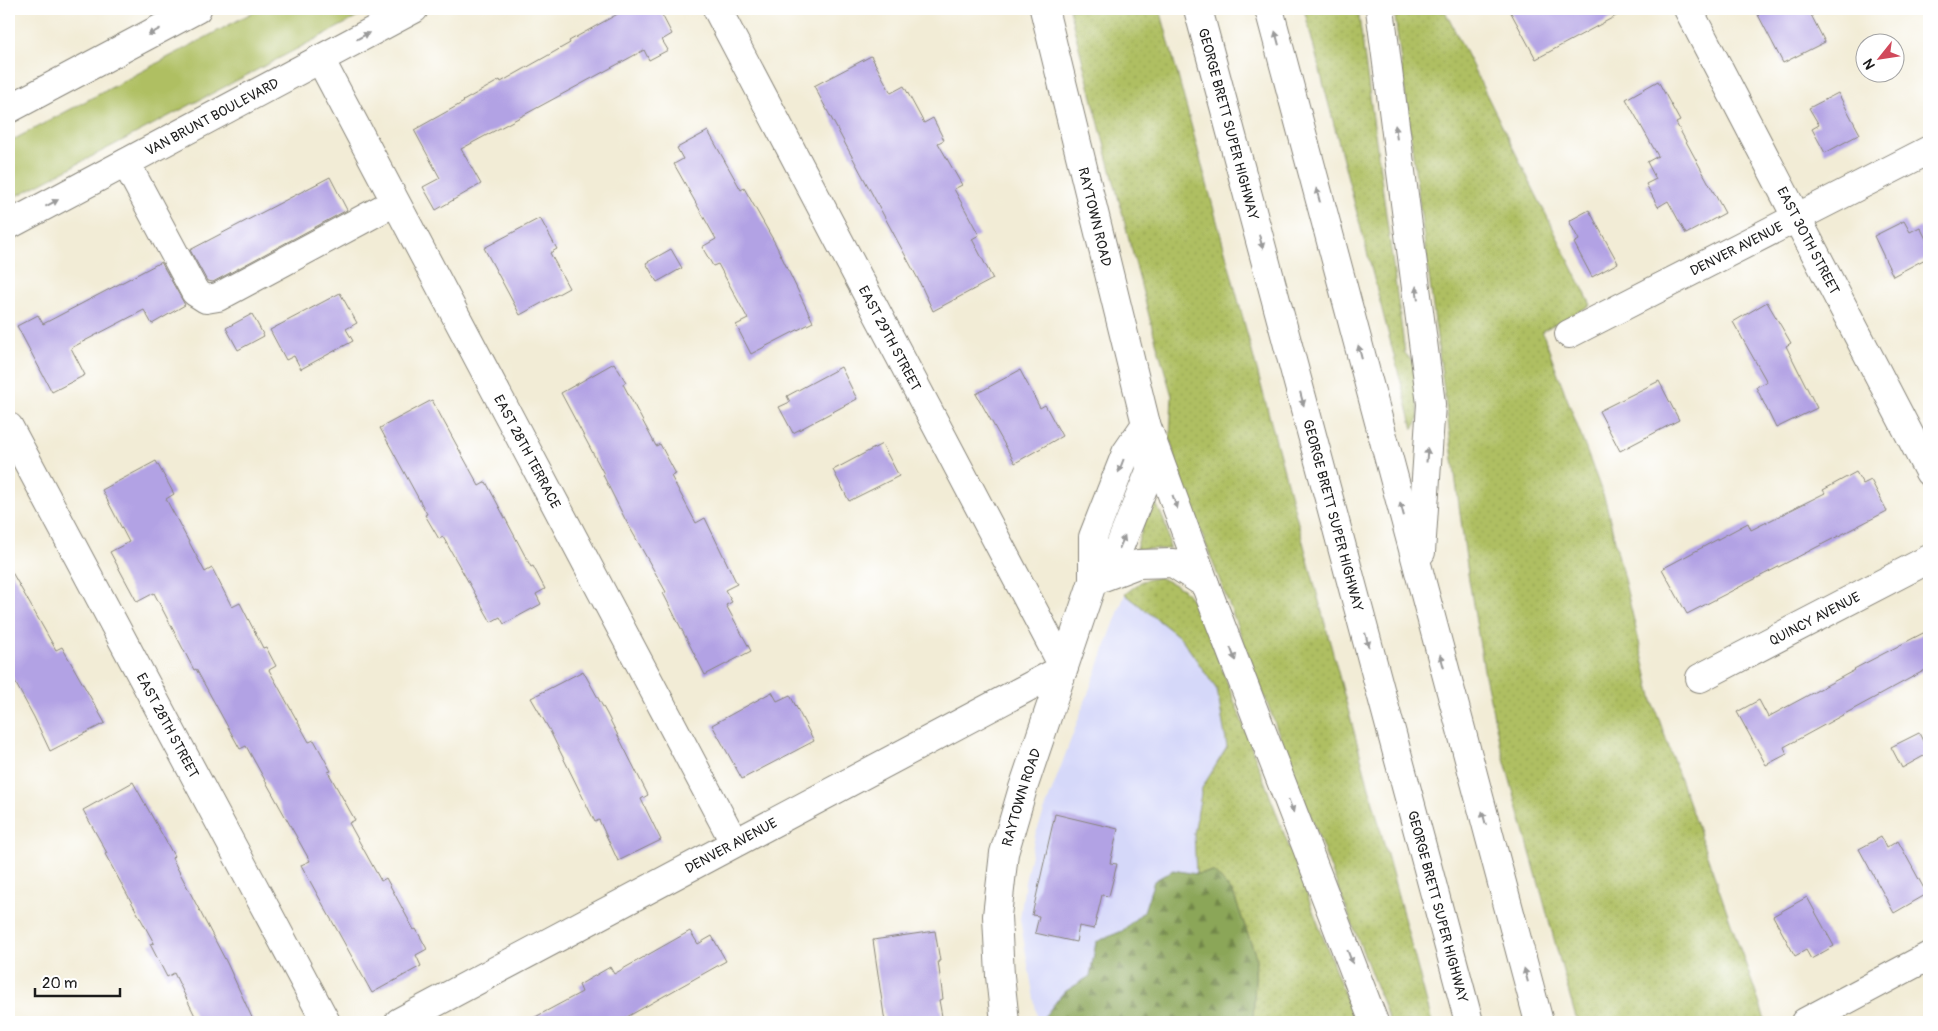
<svg xmlns="http://www.w3.org/2000/svg" width="1938" height="1031" viewBox="0 0 1938 1031" font-family="Pangolin,sans-serif">
  <style>
    .built { fill: #d5d8f9 }
    .grass { fill: url(#grass-dots); stroke: #666e3f }
    .forest { fill: url(#forest-firs); stroke: #54613a }
    .green { fill: #afbf62; stroke: #666e3f }
    .building { fill: #b2a2e4 }
    .lines { fill: none; stroke-linecap: round; stroke-linejoin: round }
    .minor-casing { stroke: #878479; stroke-width: 30 }
    .major-casing { stroke: #878479; stroke-width: 30 }
    .highway-casing { stroke: #878479; stroke-width: 30 }
    .minor { stroke: #fff; stroke-width: 28 }
    .major { stroke: #fff; stroke-width: 28 }
    .highway { stroke: #fff; stroke-width: 28 }
    .oneway { fill: #999 }
    .labels { text-anchor: middle; stroke-width: 4.5; stroke-linejoin: round; paint-order: stroke }
    .street-label { font-size: 14px; fill: #1c1c1c; stroke: #fff }
  </style>
  <defs>
    <pattern id="grass-dots" width="8" height="8" patternUnits="userSpaceOnUse" patternTransform="scale(1.25)"><rect width="8" height="8" fill="#afbf62"/><path d="M2 2h.1M6 6h.1" fill="none" stroke="#96a454" stroke-width="1.8" stroke-linecap="round"/></pattern>
    <pattern id="forest-firs" width="22" height="20" patternUnits="userSpaceOnUse" patternTransform="scale(1.25)"><rect width="22" height="20" fill="#8ba658"/><path d="M5 1l3.5 6h-7zM16 11l3.5 6h-7z" fill="#718648"/></pattern>
  </defs>
  <rect width="100%" height="100%" fill="#fff"/>
  <filter id="ink" filterUnits="userSpaceOnUse"><feTurbulence type="fractalNoise" baseFrequency=".02" numOctaves="2"/><feDisplacementMap in="SourceGraphic" scale="10" xChannelSelector="R" yChannelSelector="G"/><feConvolveMatrix kernelMatrix="1 2 1 2 8 2 1 2 1" color-interpolation-filters="sRGB"/></filter>
  <filter id="wash" filterUnits="userSpaceOnUse"><feTurbulence type="fractalNoise" baseFrequency=".0096" numOctaves="4" result="noise"/><feDisplacementMap in="SourceGraphic" scale="20" xChannelSelector="R" yChannelSelector="G"/><feGaussianBlur stdDeviation="1.12" result="paint"/><feColorMatrix in="noise" values="0 0 0 0 0 0 0 0 0 0 0 0 0 0 0 0 0 1.4 0 .05"/><feComposite in="paint" operator="in"/></filter>
  <g filter="url(#wash)">
    <rect width="100%" height="100%" fill="#f2ecd6"/>
    <path class="built" d="M1125 594 1182 639 1217 690 1227 747 1202 788 1194 834 1196 874 1173 870 1154 881 1144 911 1122 931 1096 942 1090 976 1063 993 1040 1022H1038L1020 919 1025 882 1035 836Z"/>
    <path class="grass" d="M1069 9H1160L1432 1022H1390L1188 498 1177 467 1170 438 1172 396 1153 331Z
      M1304 9H1358L1405 353 1413 362 1419 419 1413 429Z
      M1394 9H1444L1591 305 1542 331 1606 503 1654 705 1766 1022H1577L1499 740 1485 676 1468 574Z
      M1152 497C1161 512 1170 531 1169 549H1136Z
      M1159 577 1183 589 1200 610 1355 1022H1253L1256 957 1233 893 1214 872 1196 874 1194 834 1202 788 1227 747 1217 690 1182 639 1125 594 1142 581Z"/>
    <path class="forest" d="M1173 870 1196 874 1214 872 1233 893 1256 957 1253 1022H1040L1063 993 1090 976 1096 942 1122 931 1144 911 1154 881Z"/>
    <path class="green" d="M259 9H373L9 200V142Z"/>
    <g id="blocks">
      <path class="building" d="M622 9H659L672 34 662 40 668 50 649 60 644 50 461 149 481 184 436 210 423 187 440 178 414 130 464 102 463 101 500 80 501 82 570 43 569 41 623 11Z
        M1509 9H1629L1536 59Z
        M1755 9H1808L1825 42 1783 63Z
        M871 56 891 93 904 86 924 123 933 118 944 140 938 143 962 185 954 189 979 235 972 239 993 279 933 311 918 279 814 86Z
        M1658 81 1680 121 1676 123 1725 213 1686 234 1668 201 1658 207 1646 184 1656 179 1647 162 1658 156 1626 99Z
        M1838 93 1860 134 1825 153 1812 129 1819 125 1809 108Z
        M708 131 741 190 744 188 775 243 813 322 751 354 736 325 748 319 718 264 713 266 702 247 716 239 674 164 683 159 677 148Z
        M330 177 347 210 213 282 207 281 190 250Z
        M1589 210 1618 263 1592 277 1574 243 1579 240 1569 221Z
        M540 218 557 249 550 253 569 288 520 315 484 248Z
        M1904 221 1910 232 1920 227 1929 245V257L1893 276 1874 236Z
        M671 249 682 268 657 282 646 263Z
        M161 262 185 305 152 324 144 310 71 348 85 375 52 392 17 326 38 315 43 324Z
        M340 293 357 323 346 329 353 341 301 369 294 356 286 360 270 330Z
        M1767 302 1791 343 1786 346 1817 408 1776 428 1756 387 1767 382 1733 322Z
        M252 314 264 336 238 350 226 328Z
        M614 363 626 382 623 384 656 446 660 444 676 474 671 476 696 523 705 518 737 584 725 590 732 602 726 605 751 651 705 675 663 593 666 592 625 519 603 475 604 474 561 393Z
        M841 367 857 399 793 433 779 407 790 402 787 396Z
        M1020 370 1040 408 1045 405 1062 436 1015 463 976 394Z
        M1659 381 1679 420 1620 451 1599 411Z
        M432 400 479 486 486 482 531 567 533 566 545 589 536 594 541 604 504 624 500 617 491 622 443 537 439 539 425 515 427 514 380 428Z
        M882 444 899 476 849 501 833 470Z
        M156 461 174 494 166 499 205 572 212 568 232 607 240 603 263 648 266 647 276 666 269 670 309 742 314 740 331 771 328 772 355 820 349 823 381 881 386 878 414 930 416 929 427 949 416 955 421 966 372 993 301 865 310 861 246 746 240 749 196 669 194 670 154 593 137 602 110 552 129 542 102 490Z
        M1856 472 1863 484 1871 480 1887 511 1687 614 1662 569 1748 523 1751 530 1825 493 1823 490Z
        M9 567 56 650 62 647 105 723 50 751 34 717 9 671Z
        M1929 630V668L1784 747 1787 754 1766 765 1737 712 1759 700 1768 717 1855 670 1854 669Z
        M583 671 607 714 648 795 641 799 661 840 618 861 599 820 595 822 549 729 531 698Z
        M772 692 777 701 790 695 814 741 742 779 712 725Z
        M1919 733 1929 753 1902 768 1891 747Z
        M133 782 174 856 172 858 227 963 254 1022H198L174 973 167 977 150 944 154 943 105 854 107 853 83 810Z
        M1055 814 1118 829 1110 863 1117 864 1109 896 1102 895 1094 929 1079 926 1076 942 1035 933 1039 916 1032 915Z
        M1881 837 1886 848 1898 841 1927 894 1894 913 1859 849Z
        M1807 897 1834 946 1811 959 1806 950 1795 956 1773 916Z
        M690 931 698 944 712 936 726 961 618 1022H526L582 992 579 985 610 967 614 974Z
        M935 931 940 961H938L943 999 939 1000 943 1022H885L873 940Z"/>
    </g>
  </g>
  <g filter="url(#ink)">
    <use href="#blocks" fill-opacity="0" stroke="#878479" stroke-width="1"/>
    <g class="lines">
      <g class="minor-casing">
        <g id="minor">
          <path id="s1" d="M1044 9 1146 424 1150 471 1119 548 1093 581"/>
          <path id="s2" d="M1688 9 1929 472"/>
          <path id="s3" d="M320 59 734 842"/>
          <path d="M126 163 195 292 206 299 218 297 395 202"/>
          <path id="s4" d="M1569 334 1929 150"/>
          <path id="s5" d="M9 427 326 1022"/>
          <path id="s6" d="M1700 678 1929 559"/>
          <path id="s7" d="M399 1022 1064 668 717 9"/>
          <path id="s8" d="M1005 1022 1000 976 997 916 1004 853 1023 788 1093 581V537L1126 453 1146 424"/>
          <path d="M1805 1022 1929 956"/>
        </g>
      </g>
      <g class="major-casing">
        <g id="major">
          <path d="M9 109 197 9"/>
          <path id="s9" d="M9 225 414 9"/>
        </g>
      </g>
      <g class="highway-casing">
        <g id="highway">
          <path id="s10" d="M1198 9 1469 1022"/>
          <path d="M1269 9 1539 1022"/>
          <path d="M1380 9 1431 404 1421 552"/>
          <path d="M1146 424 1205 584 1374 1022"/>
          <path d="M1093 581 1138 564 1173 563 1205 584"/>
        </g>
      </g>
      <use href="#minor" class="minor"/>
      <use href="#major" class="major"/>
      <use href="#highway" class="highway"/>
    </g>
    <defs><path id="oneway-solid" d="M-6-.8H1V-3.2L6.5 0L1 3.2V.8H-6Z" transform="scale(1.25)"/></defs>
    <g class="oneway">
      <use href="#oneway-solid" transform="translate(154 32) rotate(152)"/>
      <use href="#oneway-solid" transform="translate(363 36) rotate(-28)"/>
      <use href="#oneway-solid" transform="translate(1277 38) rotate(-105)"/>
      <use href="#oneway-solid" transform="translate(1396 132) rotate(-97)"/>
      <use href="#oneway-solid" transform="translate(1318 195) rotate(-105)"/>
      <use href="#oneway-solid" transform="translate(52 203) rotate(-28)"/>
      <use href="#oneway-solid" transform="translate(1261 242) rotate(75)"/>
      <use href="#oneway-solid" transform="translate(1417 293) rotate(-97)"/>
      <use href="#oneway-solid" transform="translate(1360 352) rotate(-105)"/>
      <use href="#oneway-solid" transform="translate(1302 399) rotate(75)"/>
      <use href="#oneway-solid" transform="translate(1427 455) rotate(-86)"/>
      <use href="#oneway-solid" transform="translate(1121 466) rotate(111)"/>
      <use href="#oneway-solid" transform="translate(1175 502) rotate(70)"/>
      <use href="#oneway-solid" transform="translate(1402 509) rotate(-105)"/>
      <use href="#oneway-solid" transform="translate(1122 542) rotate(-67)"/>
      <use href="#oneway-solid" transform="translate(1367 640) rotate(75)"/>
      <use href="#oneway-solid" transform="translate(1233 654) rotate(69)"/>
      <use href="#oneway-solid" transform="translate(1442 661) rotate(-105)"/>
      <use href="#oneway-solid" transform="translate(1291 806) rotate(69)"/>
      <use href="#oneway-solid" transform="translate(1484 818) rotate(-105)"/>
      <use href="#oneway-solid" transform="translate(1350 957) rotate(69)"/>
      <use href="#oneway-solid" transform="translate(1526 975) rotate(-105)"/>
    </g>
  </g>
  <g class="labels">
    <g class="street-label">
      <text dy="5" stroke="none"><textPath href="#s9" startOffset="230">VAN BRUNT BOULEVARD</textPath></text>
      <text dy="5" stroke="none"><textPath href="#s10" startOffset="119">GEORGE BRETT SUPER HIGHWAY</textPath></text>
      <text dy="5" stroke="none"><textPath href="#s1" startOffset="214">RAYTOWN ROAD</textPath></text>
      <text dy="5" stroke="none"><textPath href="#s2" startOffset="261">EAST 30TH STREET</textPath></text>
      <text dy="5" stroke="none"><textPath href="#s4" startOffset="188">DENVER AVENUE</textPath></text>
      <text transform="translate(890 338) rotate(62)" y="5">EAST 29TH STREET</text>
      <text dy="5" stroke="none"><textPath href="#s3" startOffset="444">EAST 28TH TERRACE</textPath></text>
      <text dy="5" stroke="none"><textPath href="#s10" startOffset="524">GEORGE BRETT SUPER HIGHWAY</textPath></text>
      <text dy="5" stroke="none"><textPath href="#s6" startOffset="129">QUINCY AVENUE</textPath></text>
      <text dy="5" stroke="none"><textPath href="#s5" startOffset="338">EAST 28TH STREET</textPath></text>
      <text dy="5" stroke="none"><textPath href="#s8" startOffset="228">RAYTOWN ROAD</textPath></text>
      <text dy="5" stroke="none"><textPath href="#s7" startOffset="376">DENVER AVENUE</textPath></text>
      <text dy="5" stroke="none"><textPath href="#s10" startOffset="929">GEORGE BRETT SUPER HIGHWAY</textPath></text>
    </g>
  </g>
  <rect width="1938" height="1031" fill="none" stroke="#fff" stroke-width="30"/>
  <g transform="translate(1880 58) rotate(240)"><circle r="24" fill="#ffffff" stroke="#a4a4a4"/>
  <path d="M0-4L9 19L0 12L-9 19Z" fill="#d1495b"/>
  <text y="-8" font-size="14" font-weight="bold" text-anchor="middle" fill="#1c1c1c">N</text>
  </g>
  <path d="M35 988v8h85v-8" fill="none" stroke="#1c1c1c" stroke-width="2.5"/>
  <text x="42" y="988" font-size="15" fill="#1c1c1c" stroke="#ffffff" stroke-width="4" paint-order="stroke">20 m</text>
</svg>
